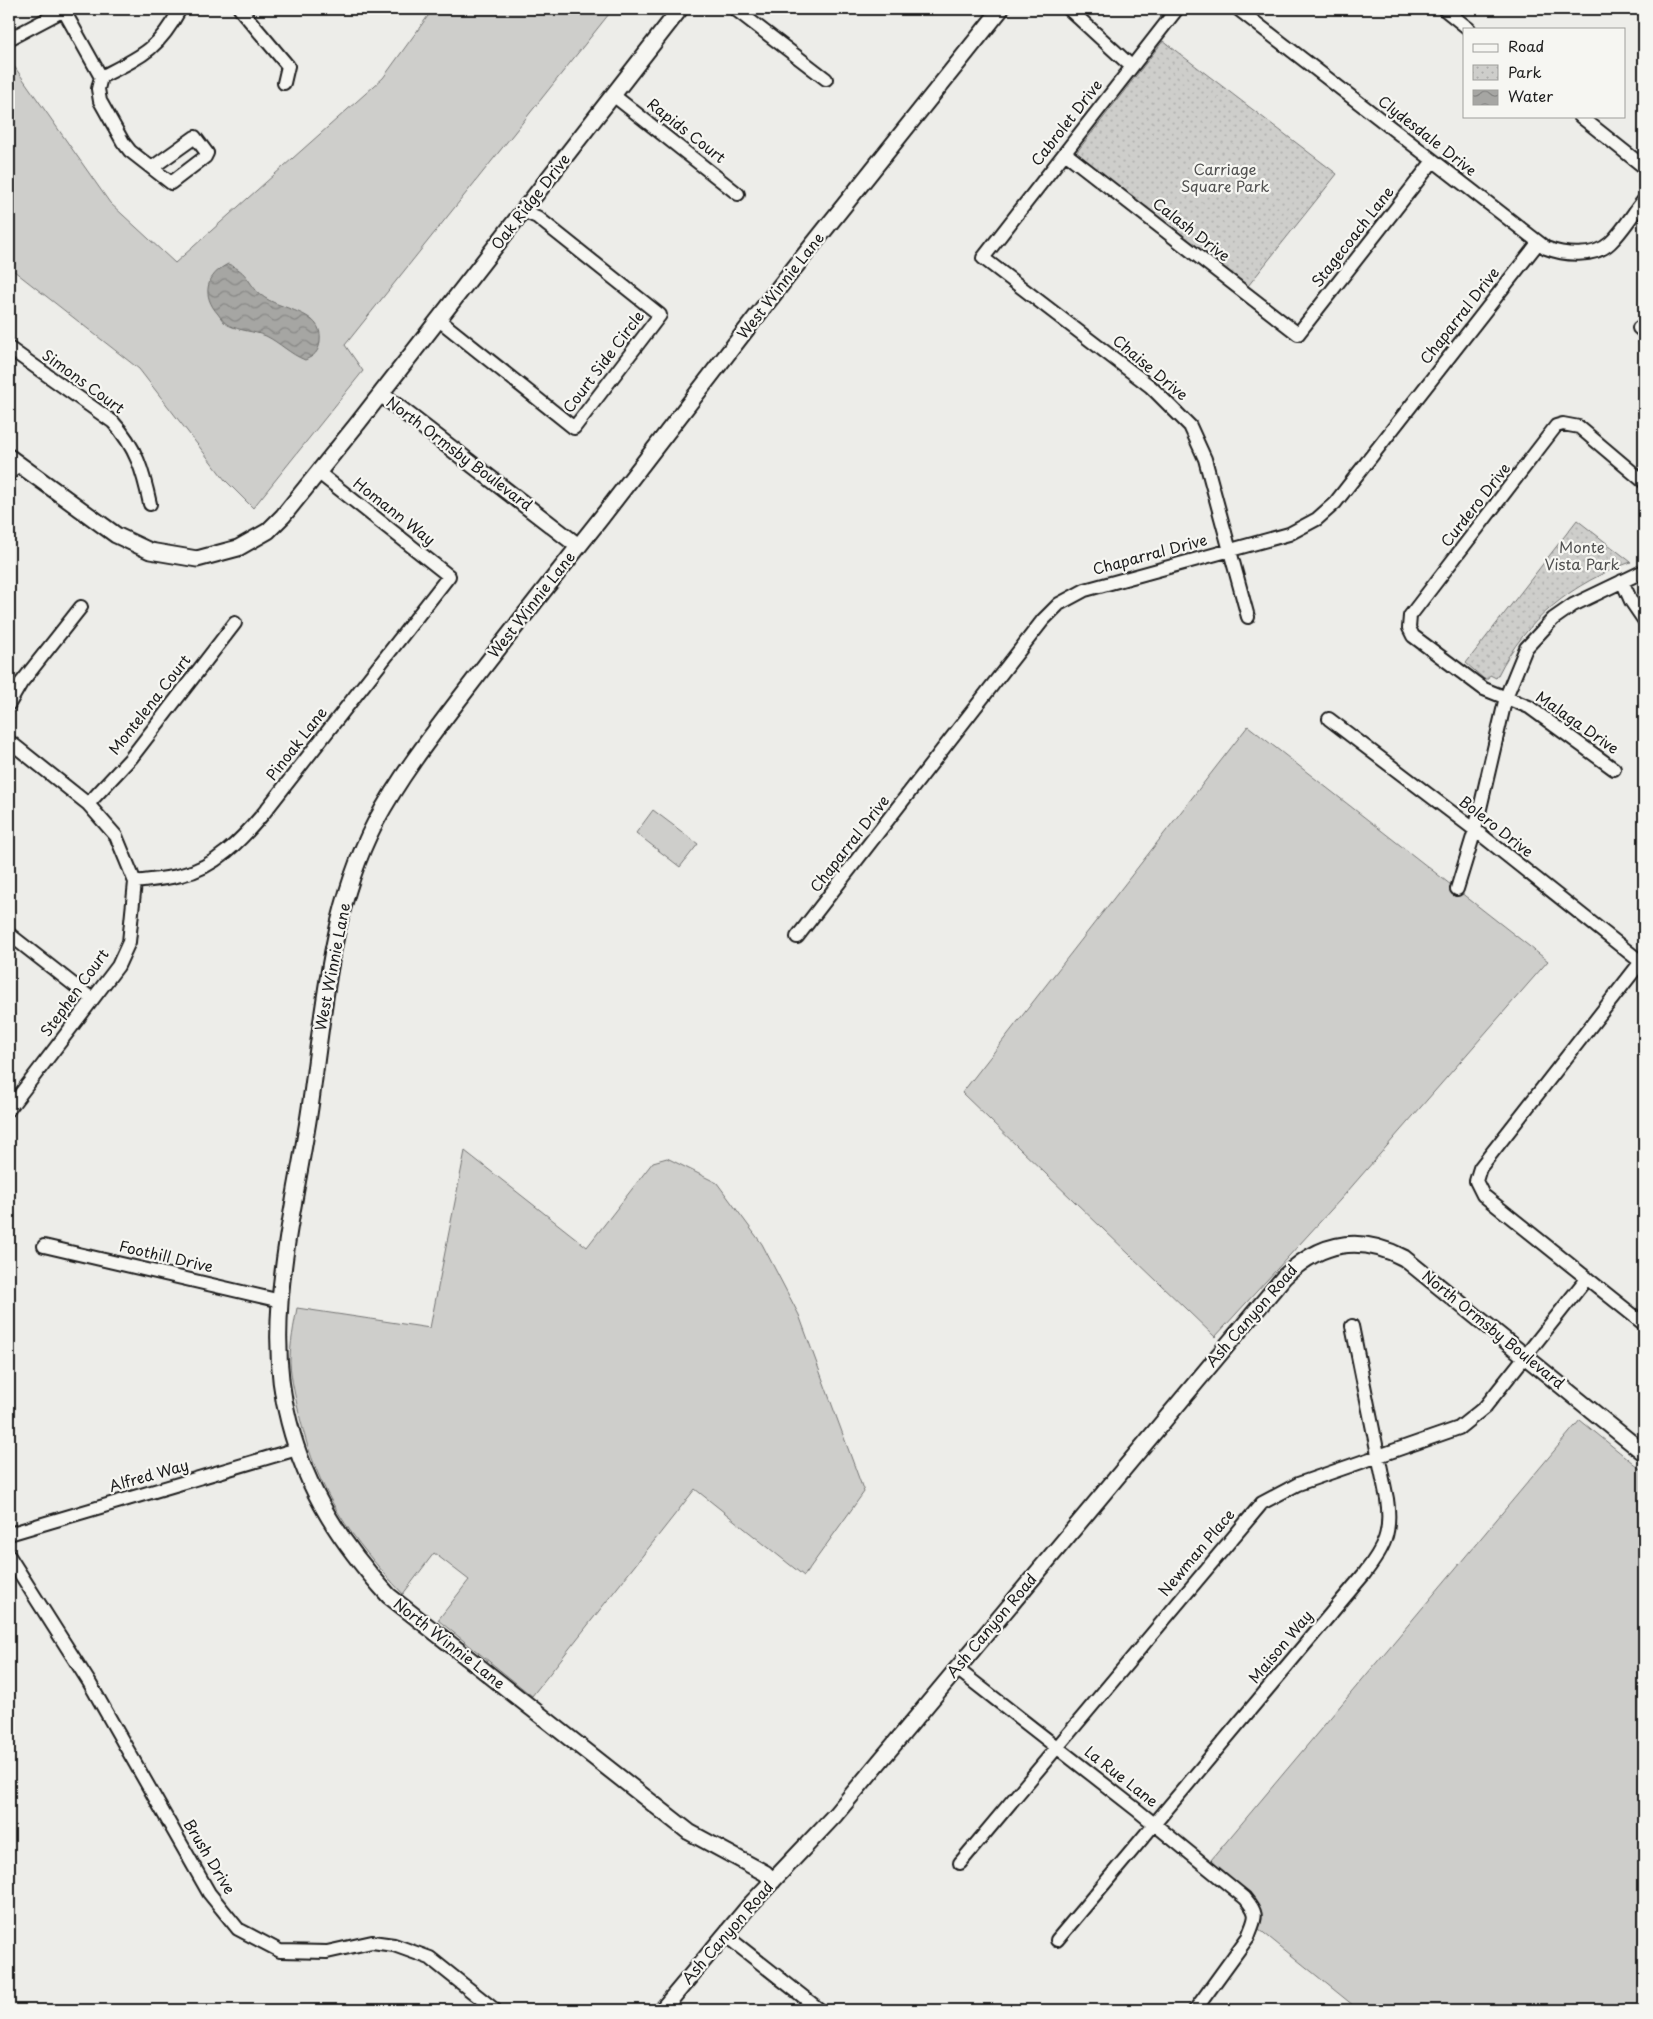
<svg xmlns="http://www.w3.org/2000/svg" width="1653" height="2019" viewBox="0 0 1653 2019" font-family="'Playpen Sans',sans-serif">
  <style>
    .grass { fill: #cececb; stroke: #757574 }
    .park { fill: url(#park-dots); stroke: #757574 }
    .water { fill: url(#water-waves); stroke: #6f6f6d }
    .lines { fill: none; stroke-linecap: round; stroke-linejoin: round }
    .minor-casing { stroke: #1c1c1c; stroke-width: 16 }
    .tertiary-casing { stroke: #1c1c1c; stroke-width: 19 }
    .minor { stroke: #f6f6f2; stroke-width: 12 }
    .tertiary { stroke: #f6f6f2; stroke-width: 15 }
    .labels { text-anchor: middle; stroke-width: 4.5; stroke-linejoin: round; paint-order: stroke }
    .street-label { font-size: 15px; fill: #1c1c1c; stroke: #f6f6f2 }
    .park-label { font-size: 15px; fill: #515151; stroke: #f6f6f2 }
  </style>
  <defs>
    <pattern id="park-dots" width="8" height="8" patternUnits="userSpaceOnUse" patternTransform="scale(1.25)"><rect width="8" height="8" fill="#cececb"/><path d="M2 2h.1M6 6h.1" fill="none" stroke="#b0b0ae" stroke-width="1.8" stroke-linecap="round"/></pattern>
    <pattern id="water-waves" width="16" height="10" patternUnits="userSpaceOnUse" patternTransform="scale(1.25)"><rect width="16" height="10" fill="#a6a6a3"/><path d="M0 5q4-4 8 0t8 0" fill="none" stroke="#868684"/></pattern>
  </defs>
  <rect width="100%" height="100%" fill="#edede9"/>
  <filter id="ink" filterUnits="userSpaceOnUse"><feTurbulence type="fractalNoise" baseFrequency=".02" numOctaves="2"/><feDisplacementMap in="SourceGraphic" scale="10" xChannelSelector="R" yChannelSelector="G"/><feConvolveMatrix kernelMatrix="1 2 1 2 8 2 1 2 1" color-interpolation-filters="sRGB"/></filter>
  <g filter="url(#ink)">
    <path class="grass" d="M433 9H613L345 345 363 371 253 508 225 480 139 369 9 267V59L110 203 175 263 383 78Z
      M1248 726 1548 961 1340 1200 1215 1337 962 1093Z
      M653 810 698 844 680 867 636 833Z
      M465 1151 587 1247 653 1162 667 1158 717 1183 762 1244 799 1315 864 1492 804 1576 695 1489 532 1696 438 1620 469 1580 434 1553 403 1594C351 1538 318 1494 300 1418 296 1400 291 1380 290 1362 290 1344 294 1325 297 1308L430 1328Z
      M1580 1420 1644 1472V2010H1359L1254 1925 1245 1898 1211 1860Z"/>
    <path class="park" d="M1163 41 1337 174 1248 286 1076 153Z
      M1577 520 1631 562C1574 582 1525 620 1498 675L1496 678 1490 675 1488 679H1484L1466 663Z"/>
    <path class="water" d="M228 264C249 272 247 283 261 295 280 311 324 310 320 341 319 352 314 356 305 360 290 354 280 343 266 336 254 331 240 331 228 325 224 323 221 318 218 314 201 295 206 275 228 264Z"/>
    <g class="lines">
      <g class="minor-casing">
        <path id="minor" d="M63 9 101 77 98 89 100 101 123 142 130 151 171 183 205 157 207 153 195 137 153 167
          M240 9 288 66 284 83
          M735 9 826 79
          M1069 9 1132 67
          M1177 9 983 258 1151 387 1190 426 1205 459 1248 617
          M1238 9 1546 248C1564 255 1594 258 1610 243 1623 231 1633 213 1644 200
          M1444 9 1469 29
          M1643 9 1644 10
          M9 39 64 10
          M101 77C142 56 158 50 180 9
          M613 95 738 194
          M1580 116 1644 167
          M1065 153 1298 334 1433 161
          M439 320 574 428 660 315 537 217 523 211
          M1639 328 1644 332
          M9 348 113 422C136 447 143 471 150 504
          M9 475 18 463
          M1622 581 1631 601 1644 620
          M9 704 21 683 81 607
          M1329 719 1475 830 1641 962
          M9 741 88 804 116 836 135 882 129 942 118 966 9 1109
          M1614 769 1529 707 1484 689 1413 636 1409 628 1410 616 1556 426 1563 424 1579 427 1644 482
          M88 804 131 758 235 623
          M135 882C150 880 166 879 181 875 215 868 242 839 263 814L449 576 319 473
          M1457 889 1475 830 1506 697 1526 648 1553 619 1573 605 1644 571
          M9 934 92 999
          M797 937 1043 620 1059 604 1085 590 1289 534 1317 519 1335 503 1538 243
          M1644 958 1480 1168 1476 1181 1483 1195 1644 1324
          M44 1246 281 1301
          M9 1534 297 1449
          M9 1556 89 1682 209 1893 238 1929 280 1951 327 1952 372 1942 394 1945 430 1958 495 2010
          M957 1669 1137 1810 1245 1898C1260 1916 1255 1917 1248 1937L1195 2010
          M960 1863 1262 1503 1298 1484 1459 1428 1485 1407 1587 1278
          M725 1935 820 2010
          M1057 1940 1364 1574C1384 1548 1392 1533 1387 1499L1352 1326"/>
      </g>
      <g class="tertiary-casing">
        <path id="tertiary" d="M381 394 578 546
          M9 457 116 535 150 551 197 559 238 548 268 531 283 516 358 423 680 9
          M773 1881 765 1873 689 1832 389 1596C341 1543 307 1492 289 1422 261 1320 297 1203 311 1101 324 1008 331 908 375 823 400 776 432 735 464 693 509 634 555 576 601 518 667 433 732 347 799 262 866 177 934 93 1001 9
          M662 2010 749 1906 835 1815 1284 1277C1320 1242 1359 1234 1404 1258L1644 1453"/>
      </g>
      <use href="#minor" class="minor"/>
      <use href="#tertiary" class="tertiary"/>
    </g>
  </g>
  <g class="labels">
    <g class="street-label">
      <text transform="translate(1067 123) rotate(-52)" y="5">Cabrolet Drive</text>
      <text transform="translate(686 131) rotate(38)" y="5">Rapids Court</text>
      <text transform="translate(1427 136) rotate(38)" y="5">Clydesdale Drive</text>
      <text transform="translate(531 202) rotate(-52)" y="5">Oak Ridge Drive</text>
      <text transform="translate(1191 230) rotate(38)" y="5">Calash Drive</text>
      <text transform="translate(1353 237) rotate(-52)" y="5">Stagecoach Lane</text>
      <text transform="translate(781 286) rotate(-52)" y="5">West Winnie Lane</text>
      <text transform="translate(1460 316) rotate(-52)" y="5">Chaparral Drive</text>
      <text transform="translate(604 362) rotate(-53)" y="5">Court Side Circle</text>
      <text transform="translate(1150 368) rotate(40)" y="5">Chaise Drive</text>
      <text transform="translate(83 382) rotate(36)" y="5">Simons Court</text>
      <text transform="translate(459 454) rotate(37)" y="5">North Ormsby Boulevard</text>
      <text transform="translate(1476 505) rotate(-52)" y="5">Curdero Drive</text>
      <text transform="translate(394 512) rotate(38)" y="5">Homann Way</text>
      <text transform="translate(1150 555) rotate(-15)" y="5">Chaparral Drive</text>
      <text transform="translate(532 605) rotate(-52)" y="5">West Winnie Lane</text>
      <text transform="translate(150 705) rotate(-52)" y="5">Montelena Court</text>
      <text transform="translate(1577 723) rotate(35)" y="5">Malaga Drive</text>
      <text transform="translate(297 744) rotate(-52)" y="5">Pinoak Lane</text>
      <text transform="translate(1496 827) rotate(38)" y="5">Bolero Drive</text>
      <text transform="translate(850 844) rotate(-52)" y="5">Chaparral Drive</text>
      <text transform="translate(333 967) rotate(-79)" y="5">West Winnie Lane</text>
      <text transform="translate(75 993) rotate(-54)" y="5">Stephen Court</text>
      <text transform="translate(166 1257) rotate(13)" y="5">Foothill Drive</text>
      <text transform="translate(1252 1316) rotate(-49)" y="5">Ash Canyon Road</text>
      <text transform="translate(1493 1330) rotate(39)" y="5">North Ormsby Boulevard</text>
      <text transform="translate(149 1476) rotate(-16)" y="5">Alfred Way</text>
      <text transform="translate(1197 1553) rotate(-50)" y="5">Newman Place</text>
      <text transform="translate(992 1626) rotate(-50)" y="5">Ash Canyon Road</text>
      <text transform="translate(449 1644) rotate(38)" y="5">North Winnie Lane</text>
      <text transform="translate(1281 1647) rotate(-50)" y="5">Maison Way</text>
      <text transform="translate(1121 1777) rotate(38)" y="5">La Rue Lane</text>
      <text transform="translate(209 1857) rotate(59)" y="5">Brush Drive</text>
      <text transform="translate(728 1933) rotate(-49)" y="5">Ash Canyon Road</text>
    </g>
    <g class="park-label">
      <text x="1225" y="175">Carriage<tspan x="1225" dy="17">Square Park</tspan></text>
      <text x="1582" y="553">Monte<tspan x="1582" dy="17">Vista Park</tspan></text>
    </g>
  </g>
  <rect width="1653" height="2019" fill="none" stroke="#f6f6f2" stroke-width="30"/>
  <rect x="15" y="15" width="1623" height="1989" fill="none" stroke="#1c1c1c" stroke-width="2" filter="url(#ink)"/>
  <rect x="1463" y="28" width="162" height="90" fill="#f6f6f2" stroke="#9f9f9c"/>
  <rect x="1473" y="44" width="25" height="8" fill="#f6f6f2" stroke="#9f9f9c"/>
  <text x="1508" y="52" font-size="15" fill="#1c1c1c">Road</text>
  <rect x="1473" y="65" width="25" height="15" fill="url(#park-dots)" stroke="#9f9f9c"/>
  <text x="1508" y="78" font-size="15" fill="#1c1c1c">Park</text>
  <rect x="1473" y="90" width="25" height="15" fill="url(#water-waves)" stroke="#9f9f9c"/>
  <text x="1508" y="102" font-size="15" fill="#1c1c1c">Water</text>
</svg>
